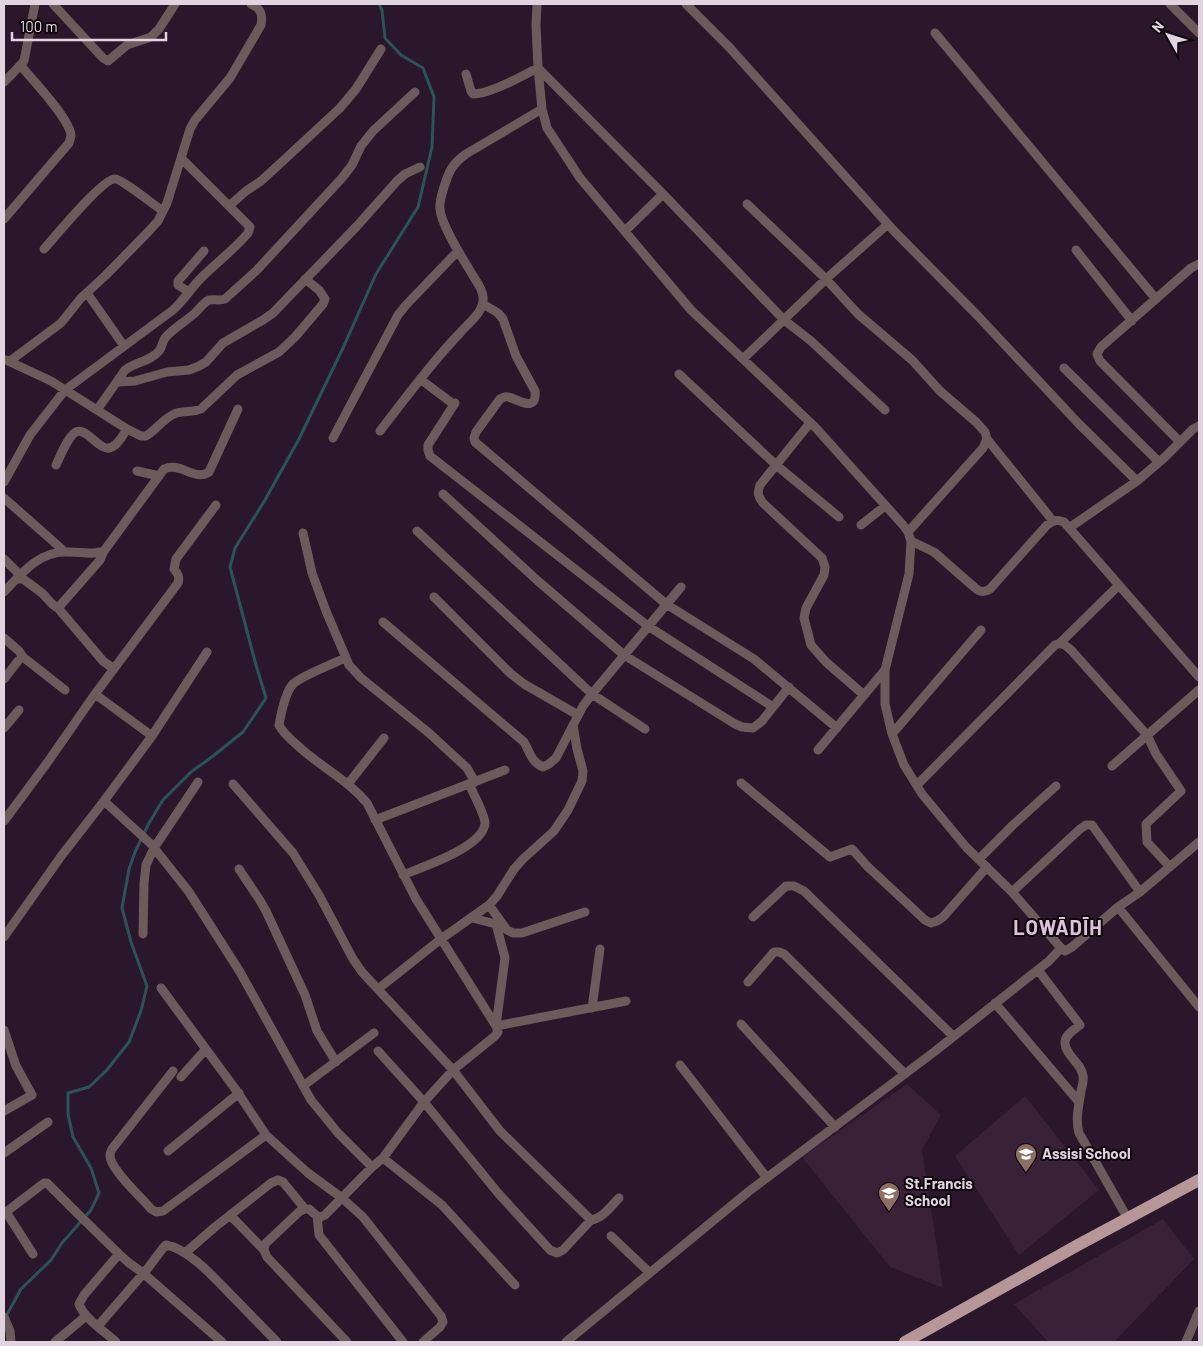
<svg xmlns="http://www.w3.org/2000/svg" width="1203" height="1346" viewBox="0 0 1203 1346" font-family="Barlow,sans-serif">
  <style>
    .built { fill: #392138 }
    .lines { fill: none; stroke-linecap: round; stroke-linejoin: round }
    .stream { stroke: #2a5458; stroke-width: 3 }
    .street { stroke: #6b5b5b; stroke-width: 9 }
    .primary { stroke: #b69696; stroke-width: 12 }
    .labels { text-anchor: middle; stroke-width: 4; stroke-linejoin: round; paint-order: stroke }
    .poi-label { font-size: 15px; font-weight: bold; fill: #e1d3e0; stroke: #0f060e; text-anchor: start }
    .district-label { font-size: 20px; font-weight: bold; letter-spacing: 1px; fill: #ddc2dc; stroke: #0f060e }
  </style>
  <rect width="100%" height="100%" fill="#2b172b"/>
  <path class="built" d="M907 1084 941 1115 922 1150 943 1288 890 1267 802 1157Z
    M1025 1096 1099 1190 1019 1255 955 1156Z
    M1163 1219 1194 1259 1114 1342H1048L1014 1304Z"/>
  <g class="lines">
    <path class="stream" d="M5 1318 21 1289 51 1260 62 1243 91 1210 99 1193 91 1168 73 1137 68 1114V1093L89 1087 106 1071 129 1042 141 1011 147 986 131 942 122 908 129 869 135 852 149 823 163 800 191 772 213 756 243 732 266 698 256 665 230 567 235 548 265 500 299 439 343 348 376 274 418 207 432 147 434 97 423 68 401 55 385 38 382 10 379 4"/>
    <path class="street" d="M53 4 103 58 108 61 127 45 151 37 159 29 175 4
      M537 4 536 25 538 68 542 109 547 128 580 178 691 310 815 427 903 525 908 532 911 541 909 574 885 670V704L892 734 904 765 922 794 966 847 1012 892 1061 948 1065 951 1072 947 1118 907 1140 892 1199 842
      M686 4 729 47 895 232 977 315 1079 424 1137 481
      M1170 4 1199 33
      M935 33 1156 299
      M466 74 471 91 473 94C491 94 521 76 538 68L663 194 784 320 811 341 885 410
      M4 82 13 73 24 61 35 4
      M747 204 826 279 858 314 912 360 940 391 976 422 985 432 987 439 983 448 908 532
      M229 206 246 191 261 181 285 159 340 108 356 89 381 49
      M4 219 69 143C69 143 71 136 71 136 71 120 32 79 21 66
      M625 231 663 194
      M44 249C54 238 103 178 115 179 122 179 155 206 163 211
      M1076 250 1132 321
      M189 292 178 285V281L204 251
      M87 293 124 346
      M483 304 498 313 503 319 516 356 535 391C537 414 518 399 508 397 504 396 504 397 500 399L476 432 474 438 475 442 666 604 754 659 837 728
      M743 359 826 279 888 224
      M6 360 51 381 127 429 141 436H146C156 430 163 419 174 414 183 410 192 413 201 409L237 375 279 352 295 337 323 304 325 299 319 290 305 279
      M10 361 61 323 81 298 106 275 148 232 158 221 167 203 190 129 195 120 230 78 261 25C263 15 261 8 251 4
      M1064 368 1159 462
      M679 374 776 465 839 517
      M420 379 452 403H455L428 445V450L430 456 648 626 773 707
      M117 382 135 381 167 372 189 370 199 366 206 362 223 343 263 320 273 313 357 226 397 181 405 174 420 167
      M97 410 125 370C135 362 151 361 159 351 162 348 162 342 165 338 172 329 186 321 195 313 199 309 204 302 209 300 214 299 219 301 225 299L257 270 342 178 352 165 361 146 373 131 415 92
      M810 423 760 485C757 493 758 496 763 503L822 558 825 567 824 575 806 608 804 618 811 645 826 662 864 695
      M380 431C406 398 430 364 459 334 467 324 485 312 483 297 483 289 476 281 472 274 463 259 441 225 440 209 439 202 442 194 444 187 449 171 452 164 466 154L542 109
      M333 438 398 315 406 305 458 251
      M987 439 1053 521
      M1180 442 1100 361 1097 354 1101 347 1191 268 1199 264
      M56 465C60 457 68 436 76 432 87 426 100 454 112 447 119 444 123 435 127 429
      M137 471 159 476
      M4 482 30 435 65 390 173 310C184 300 191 288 202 277 217 262 235 249 248 233L250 227 181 158
      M443 494 538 581 624 655 735 724 742 727 753 728 762 721 789 687
      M4 498 64 551
      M861 525 885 506
      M1069 528 1137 481 1165 457 1193 429 1199 426
      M417 531 592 694 645 729
      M303 533 312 573 326 611 349 665 361 678 429 733 467 768 475 782
      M911 541 934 552 974 587C980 592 983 593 990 589L1047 525C1053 521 1056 519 1064 522L1199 677
      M4 559 20 575 18 579H23C30 584 37 589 43 594 49 600 51 605 58 608L103 661 114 669
      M4 592C21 574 38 552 65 552 79 551 91 556 104 551L164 469C180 461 195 482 209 472L238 409
      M434 597 510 673 524 684 578 715
      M58 608 100 560 104 551
      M383 622 524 742C530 752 531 762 543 767L549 764 556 758 583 706 592 694 681 587
      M4 638 19 651 23 657 65 690
      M1060 643 1119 585
      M345 658C333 664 301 676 293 684 285 692 281 714 279 725 283 733 290 739 297 745 319 766 347 779 367 803L416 899 496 1026 498 1032 495 1036 453 1070 424 1102 383 1158
      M4 679 18 661
      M95 694 178 583C180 577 178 574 174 569L176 559 216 505
      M4 728 19 710
      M892 734 981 630
      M818 750 885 670
      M1112 766 1199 690
      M741 783 830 857 852 849 867 866 925 920 931 923 937 921 943 917 987 867
      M233 784 293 853 319 895 353 959 362 972 453 1070 500 1131 591 1220C603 1218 611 1206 619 1198
      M348 784 384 738
      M917 785 1055 645C1062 642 1065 645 1071 650L1147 735 1156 754 1181 791 1146 824 1147 842 1170 867
      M104 801 152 736 207 652
      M375 820 505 770
      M4 821 47 763 95 694 152 736
      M979 859 1013 825 1056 786
      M239 869 259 899 266 911 305 995 317 1031 336 1062
      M403 875C422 867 484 847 485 823 485 815 473 793 469 784
      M1012 892 1080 829 1086 825H1092L1140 892
      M489 905 507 930 513 933H522L585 912
      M1118 907 1199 1007
      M753 917 786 886H794L804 891 953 1036
      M472 918 496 924 505 958 496 1026 626 1001
      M143 934 144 883 146 865 154 848 198 782
      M4 937 62 855 104 801 151 844 189 892 240 972 311 1100 338 1133 372 1167
      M1038 970 1080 1025C1075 1029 1065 1035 1065 1042 1064 1055 1082 1063 1083 1076 1084 1081 1082 1086 1081 1091 1079 1106 1075 1119 1079 1133L1128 1219
      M748 982 774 952H779L784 954 905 1074
      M161 988 236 1090 266 1135 308 1173 342 1198 363 1217 441 1316 443 1322 440 1327 423 1342
      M378 989 441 939 489 905 497 896 514 869 523 859 554 831 568 810 582 781 583 771 577 749 573 725
      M995 1003 1079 1102
      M592 1008 600 949
      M741 1024 835 1127
      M4 1030 16 1066 32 1095 4 1111
      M378 1051 424 1102 498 1193 550 1250 557 1253 563 1250 591 1220
      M680 1065 767 1178
      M173 1071 112 1149C111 1151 110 1154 110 1156 110 1169 142 1198 151 1209L156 1212 163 1211 266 1135
      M181 1077 206 1049
      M303 1086 374 1033
      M168 1151 239 1093
      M4 1153 48 1122
      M230 1215 264 1250
      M317 1216 319 1235 403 1342
      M611 1236 650 1273
      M185 1253 215 1227 271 1183 278 1180 283 1182 305 1209
      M33 1254 6 1212 44 1183H47L76 1212 119 1254
      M4 1317 10 1331 11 1342
      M98 1326 148 1268 163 1248 166 1245C190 1249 217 1281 233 1297 248 1312 262 1327 277 1342
      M55 1342 86 1316
      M116 1342C105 1332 84 1318 79 1304L84 1295 119 1254 129 1263 143 1273 222 1342
      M347 1342 267 1257 264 1250 265 1244 300 1211 305 1209H309L317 1216 321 1217 325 1215 372 1167 383 1158 442 1205 515 1285
      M566 1342 748 1192 934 1052 1049 961 1061 948
      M1186 1342 1199 1311"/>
    <path class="primary" d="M905 1342 1078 1245 1199 1180"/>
  </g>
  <defs>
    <g id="school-pin" transform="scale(1.125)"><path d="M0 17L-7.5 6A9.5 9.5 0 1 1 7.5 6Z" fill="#8d6e63" stroke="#0f060e"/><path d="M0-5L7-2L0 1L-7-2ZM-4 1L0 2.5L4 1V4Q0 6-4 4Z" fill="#fff"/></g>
  </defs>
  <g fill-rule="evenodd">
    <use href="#school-pin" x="1026" y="1154"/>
    <use href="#school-pin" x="889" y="1193"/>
  </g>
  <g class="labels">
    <g class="poi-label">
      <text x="1042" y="1159">Assisi School</text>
      <text x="905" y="1189">St.Francis<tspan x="905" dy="17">School</tspan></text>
    </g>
    <g class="district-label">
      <text x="1058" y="935">LOWĀDĪH</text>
    </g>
  </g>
  <rect width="1203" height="1346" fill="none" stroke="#e1d3e0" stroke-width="10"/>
  <g transform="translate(1168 35) rotate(309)" stroke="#0f060e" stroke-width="4" paint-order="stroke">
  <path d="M0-4L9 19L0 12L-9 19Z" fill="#e1d3e0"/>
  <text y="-8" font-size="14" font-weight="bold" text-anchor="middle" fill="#e1d3e0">N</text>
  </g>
  <path d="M12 32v8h154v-8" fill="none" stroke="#e1d3e0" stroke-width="2.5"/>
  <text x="20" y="32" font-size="15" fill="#e1d3e0" stroke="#0f060e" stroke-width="4" paint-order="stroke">100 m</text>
</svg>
